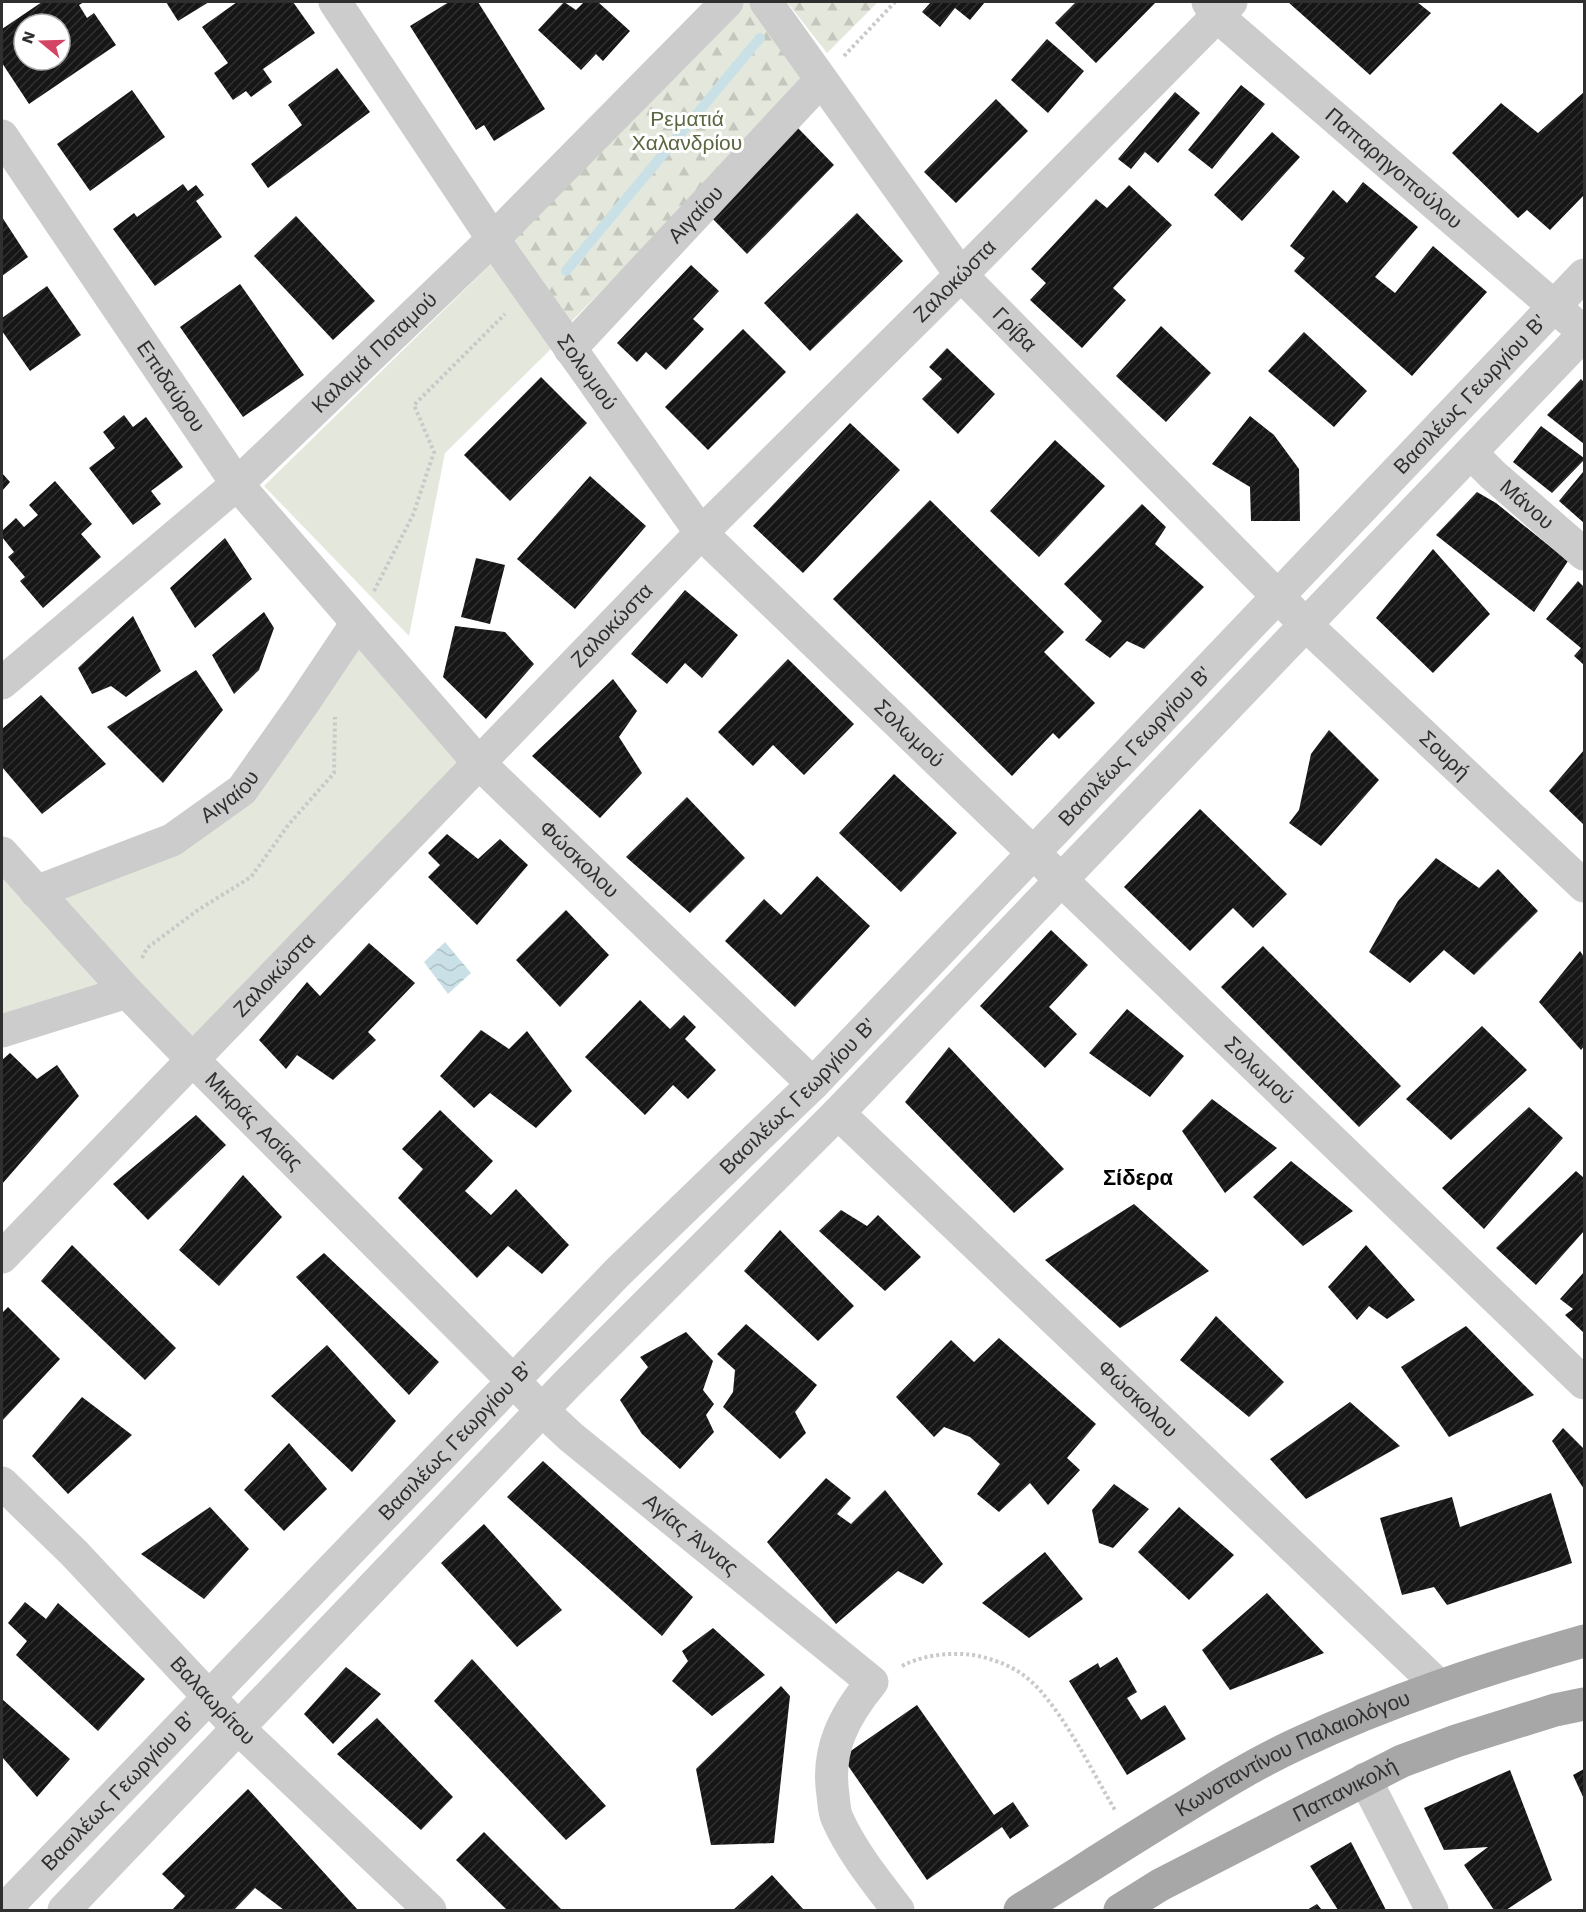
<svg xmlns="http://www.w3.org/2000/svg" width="1586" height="1912" viewBox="0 0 1586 1912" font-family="'Work Sans',sans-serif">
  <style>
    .forest { fill: url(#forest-firs) }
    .park { fill: #e4e8dc }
    .water { fill: url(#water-waves) }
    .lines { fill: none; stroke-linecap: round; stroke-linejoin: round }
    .stream { stroke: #cae0e7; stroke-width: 10 }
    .building { fill: url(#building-hatch); fill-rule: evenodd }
    .path { stroke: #c9c9c9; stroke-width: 4; stroke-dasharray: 3 3; stroke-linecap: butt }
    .minor { stroke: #ccc; stroke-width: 33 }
    .major { stroke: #a7a7a7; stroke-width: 33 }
    .labels { text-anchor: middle; stroke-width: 6; stroke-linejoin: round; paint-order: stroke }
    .park-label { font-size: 21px; fill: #586741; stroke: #fff }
    .street-label { font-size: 21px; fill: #2f2f2f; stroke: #fff }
    .neighbourhood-label { font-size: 22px; font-weight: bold; fill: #000; stroke: #fff }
  </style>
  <defs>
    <pattern id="forest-firs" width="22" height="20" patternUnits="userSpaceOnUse" patternTransform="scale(1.5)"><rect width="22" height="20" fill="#e4e8dc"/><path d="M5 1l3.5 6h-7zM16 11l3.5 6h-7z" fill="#c4c7bd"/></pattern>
    <pattern id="water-waves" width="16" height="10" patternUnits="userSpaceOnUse" patternTransform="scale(1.5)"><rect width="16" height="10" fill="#cae0e7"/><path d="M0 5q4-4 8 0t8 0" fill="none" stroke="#aec0c6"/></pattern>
    <pattern id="building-hatch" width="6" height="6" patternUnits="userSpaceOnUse" patternTransform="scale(1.5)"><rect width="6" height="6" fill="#161616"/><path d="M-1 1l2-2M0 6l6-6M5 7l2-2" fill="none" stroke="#303030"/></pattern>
  </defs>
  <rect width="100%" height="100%" fill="#fff"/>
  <path class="forest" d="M741 2H753L808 80 566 327 509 241Z
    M787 2H878L827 53Z"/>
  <path class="park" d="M494 261 554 346 445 453 409 636 264 486Z
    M357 623 479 763 191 1039 57 897 243 791Z
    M2 876 99 986 2 1016Z"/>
  <path class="water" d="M445 942 471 973 448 994 424 962Z"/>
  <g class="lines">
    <path class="stream" d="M566 271 760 38"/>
  </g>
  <path class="building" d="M42 2H84L79 5 87 18 94 13 116 45 29 104 2 63V29ZM24 24H60V60H24Z
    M166 2H209L178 21Z
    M237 2H293L315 33 263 69 272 82 251 97 246 91 233 100 214 73 228 63 202 27Z
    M449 2H478L545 109 494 141 484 125 476 130 410 26Z
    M564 2 576 10 584 2H598L630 31 603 61 596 54 581 70 538 30Z
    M931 2H985L970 20 955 8 940 27 922 12Z
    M1076 2H1156L1096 63 1055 23Z
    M1288 2H1417L1431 13 1370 75Z
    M1047 39 1084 71 1048 113 1011 80Z
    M337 68 370 112 268 188 251 164 302 125 288 105Z
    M1241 85 1265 104 1212 169 1188 150Z
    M132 90 165 137 90 191 57 144Z
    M1175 92 1200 113 1158 163 1145 152 1131 169 1118 159Z
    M1584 92V195L1550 230 1527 210 1518 218 1452 153 1501 103 1538 133Z
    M996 99 1028 131 956 203 924 172Z
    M797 127 834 165 747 254 710 216Z
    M1272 132 1300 157 1242 221 1214 195Z
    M1363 182 1418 227 1375 277 1395 293 1433 246 1487 292 1412 376 1294 271 1305 258 1290 246 1333 190 1347 203Z
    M183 184 188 191 196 185 204 195 196 201 222 237 155 286 113 229 134 213 137 217Z
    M1129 185 1172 225 1113 288 1126 300 1082 348 1030 300 1046 283 1031 269 1096 199 1107 208Z
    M857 213 903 261 810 351 764 303Z
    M296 216 375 301 333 340 254 256Z
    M2 217 28 257 2 276Z
    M691 265 719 291 693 319 704 329 666 370 646 352 637 362 617 343Z
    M240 284 304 375 243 417 180 327Z
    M47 286 81 335 30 371 2 331V318Z
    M1161 326 1211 373 1166 422 1116 376Z
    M743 329 786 372 708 450 665 407Z
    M1304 332 1367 391 1334 427 1268 371Z
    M947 348 995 394 958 434 922 399 942 379 929 367Z
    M541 377 587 423 510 501 464 455Z
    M1581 379 1584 382V444L1547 415Z
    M124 415 133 427 146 417 183 467 151 491 161 504 133 525 89 468 115 448 103 432Z
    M1250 416 1274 435 1299 469 1300 521H1251L1250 487 1212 464Z
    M850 423 900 470 803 573 753 526Z
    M1541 426 1584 458V460L1552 493 1513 462Z
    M1055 440 1105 486 1039 557 990 511Z
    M1583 472 1584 474V523L1559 501Z
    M2 473 10 482 2 491Z
    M590 476 646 526 575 609 517 559Z
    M55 481 92 524 81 534 101 557 43 608 20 581 25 577 8 557 14 552 2 537V531L16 518 24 527 38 515 29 505Z
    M1477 492 1496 503 1568 561 1534 612 1436 535Z
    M930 500 1064 632 1044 652 1095 703 1059 739 1053 733 1012 776 833 599Z
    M1142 504 1166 527 1155 544 1204 587 1144 649 1127 641 1110 658 1085 640 1102 621 1064 584Z
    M225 538 252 579 195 628 170 588Z
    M1433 549 1490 614 1433 673 1376 618Z
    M476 558 505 565 490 624 461 617Z
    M1578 581 1584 587V665L1574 656 1581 648 1546 619Z
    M685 590 738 635 702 678 685 663 667 684 631 654Z
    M264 612 274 628 259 670 234 694 212 655Z
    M133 616 161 671 126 697 111 686 92 694 78 668Z
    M455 626 505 632 534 664 486 719 443 677Z
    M788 659 854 724 804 775 773 745 753 766 718 732Z
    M196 670 223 710 163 783 107 727Z
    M613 679 637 711 619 737 642 773 600 818 532 756Z
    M41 695 106 764 42 814 2 767V729Z
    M1329 730 1379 780 1321 846 1289 823 1299 810 1311 754Z
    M1584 750V825L1549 791Z
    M894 774 957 833 901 892 839 833Z
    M687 797 745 858 690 913 626 857Z
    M1200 809 1287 894 1253 928 1233 908 1190 951 1124 887Z
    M447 834 478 859 500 839 528 865 477 925 428 877 440 865 428 853Z
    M1436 858 1479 888 1498 869 1538 911 1474 975 1444 950 1410 983 1369 952 1398 901Z
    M817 876 870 926 795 1007 725 941 764 899 781 915Z
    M566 910 609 955 560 1007 516 960Z
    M1051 930 1088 965 1049 1007 1077 1034 1045 1068 980 1006Z
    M369 943 415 983 368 1032 376 1040 333 1080 297 1055 286 1069 259 1040 307 982 320 996Z
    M1263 946 1401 1086 1359 1127 1221 987Z
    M1580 951 1584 957V1046L1581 1050 1539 1002Z
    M640 1000 670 1029 684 1015 696 1027 685 1039 716 1070 688 1099 673 1085 645 1115 585 1057Z
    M1127 1009 1184 1056 1150 1097 1089 1053Z
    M1482 1026 1527 1070 1451 1140 1406 1099Z
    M481 1030 509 1049 527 1031 572 1091 536 1128 490 1093 474 1108 440 1076Z
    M949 1047 1064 1169 1014 1213 905 1102Z
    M10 1053 37 1079 57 1065 79 1096 2 1184V1060Z
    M1212 1099 1277 1148 1225 1193 1182 1131Z
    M1529 1107 1563 1138 1484 1229 1442 1188Z
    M440 1110 493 1161 465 1191 491 1215 516 1189 569 1245 542 1274 508 1246 477 1278 398 1198 423 1169 402 1149Z
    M196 1115 226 1145 148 1220 113 1184Z
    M1291 1161 1353 1211 1303 1246 1253 1197Z
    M1576 1171 1584 1178V1231L1536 1285 1496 1248Z
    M243 1175 282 1217 219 1286 179 1250Z
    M1134 1204 1209 1271 1120 1328 1045 1260Z
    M841 1210 867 1226 878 1215 921 1257 885 1291 819 1231Z
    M780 1230 854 1306 818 1341 744 1271Z
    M72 1245 176 1348 145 1380 41 1281Z
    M1366 1245 1415 1300 1387 1319 1369 1306 1357 1320 1328 1287Z
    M324 1253 439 1362 409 1395 296 1277Z
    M1584 1272V1333L1565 1315 1573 1309 1560 1299Z
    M8 1307 60 1359 2 1421V1313Z
    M1216 1316 1284 1382 1249 1417 1180 1360Z
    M746 1324 817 1385 795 1412 806 1433 780 1459 723 1407 733 1392 735 1370 717 1354Z
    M1466 1326 1534 1395 1449 1437 1401 1367Z
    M686 1332 713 1361 703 1390 714 1404 706 1415 714 1432 680 1469 642 1434 620 1400 648 1367 640 1357Z
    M999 1338 1096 1424 1067 1458 1080 1470 1048 1505 1030 1483 999 1512 977 1494 1000 1464 970 1437 944 1427 934 1437 896 1397 951 1340 974 1362Z
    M327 1345 396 1421 352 1472 271 1396Z
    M82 1397 132 1435 68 1494 32 1456Z
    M1350 1402 1400 1446 1306 1499 1270 1459Z
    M1563 1428 1584 1449V1489L1552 1441Z
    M289 1443 327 1489 284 1531 244 1490Z
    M543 1461 693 1597 662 1636 507 1497Z
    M826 1478 851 1498 837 1514 851 1524 885 1490 943 1564 923 1584 898 1571 836 1624 767 1542Z
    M1114 1484 1149 1509 1113 1548 1099 1543 1092 1510Z
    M1551 1493 1572 1563 1447 1605 1434 1587 1402 1595 1380 1518 1452 1497 1460 1527Z
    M210 1507 249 1549 204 1599 141 1554Z
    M1179 1507 1234 1555 1189 1600 1138 1552Z
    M484 1524 562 1610 517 1647 441 1563Z
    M1045 1552 1083 1599 1029 1638 982 1603Z
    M1267 1593 1324 1653 1230 1690 1202 1650Z
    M25 1602 46 1619 58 1603 145 1679 98 1731 16 1655 27 1641 8 1623Z
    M713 1628 765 1675 712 1716 672 1681 688 1661 682 1651Z
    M1117 1657 1137 1692 1127 1698 1141 1720 1165 1705 1186 1739 1127 1775 1069 1681 1098 1663 1100 1668Z
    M472 1659 606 1806 566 1840 434 1701Z
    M346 1667 381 1694 333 1744 304 1714Z
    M781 1686 790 1696 774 1843 711 1845 696 1769Z
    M2 1699 70 1759 37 1797 2 1757Z
    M917 1705 994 1815 1013 1802 1029 1826 1010 1839 1002 1827 927 1880 842 1757Z
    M377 1718 453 1797 421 1830 337 1754Z
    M1584 1769V1799L1573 1775Z
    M1510 1770 1552 1880 1506 1910H1494L1464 1865 1488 1847 1444 1850 1424 1808Z
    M248 1789 357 1909 356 1910H284L255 1888 234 1910H172L185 1896 162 1874Z
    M484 1832 562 1910H507L456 1860Z
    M1351 1842 1386 1910H1338L1310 1866Z
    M772 1875 804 1910H733Z
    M1317 1904 1322 1910H1307Z"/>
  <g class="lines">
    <path class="path" d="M844 56 895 2
      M374 591 413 515 434 452 414 405 505 314
      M142 958 147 948 198 910 251 877 289 824 334 773 335 717
      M902 1666C923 1655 949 1652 973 1655 989 1658 1005 1663 1019 1672 1056 1695 1092 1772 1115 1810"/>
    <g class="minor">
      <path id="s1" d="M335 2 493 239 701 533 1584 1383"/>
      <path id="s2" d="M766 2 961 275 1306 625 1584 886"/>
      <path id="s3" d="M1208 2 1217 16 1571 321"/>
      <path id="s4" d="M2 136 237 484 479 763 813 1084"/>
      <path id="s5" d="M570 349 821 80"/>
      <path id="s6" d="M1471 453 1493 475 1584 554"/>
      <path id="s7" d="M2 683 237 484 493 239 727 2"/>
      <path id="s8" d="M2 853 127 992 192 1059 542 1410 571 1437 872 1682C844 1716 826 1750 833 1795 834 1803 834 1811 837 1818 852 1852 876 1881 898 1910"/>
      <path id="s9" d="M36 892 172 840 242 790 302 705 357 623"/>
      <path d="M2 1031 127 992"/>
      <path id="s10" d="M838 1113 1438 1685"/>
      <path id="s11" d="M2 1257 701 533 961 275 1231 2"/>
      <path id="s12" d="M2 1483 74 1553 239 1729 430 1910"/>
      <path d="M1365 1779 1432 1910"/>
      <path id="s13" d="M4 1910 617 1273 813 1084 1584 275"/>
      <path d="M64 1910 567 1384 838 1113 1584 334"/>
    </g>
    <g class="major">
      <path id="s14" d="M1020 1910C1073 1877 1125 1843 1178 1811 1217 1787 1256 1763 1297 1744 1390 1700 1486 1669 1584 1641"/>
      <path id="s15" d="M1120 1910 1160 1885 1402 1761 1456 1741 1555 1710 1584 1704"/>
    </g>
  </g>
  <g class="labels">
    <g class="park-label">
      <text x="687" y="126">Ρεματιά<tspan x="687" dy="24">Χαλανδρίου</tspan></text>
    </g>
    <g class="street-label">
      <text dy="7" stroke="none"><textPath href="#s3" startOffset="250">Παπαρηγοπούλου</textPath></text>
      <text dy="7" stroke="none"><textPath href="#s5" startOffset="184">Αιγαίου</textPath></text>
      <text dy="7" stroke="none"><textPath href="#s11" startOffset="1364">Ζαλοκώστα</textPath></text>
      <text dy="7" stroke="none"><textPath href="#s2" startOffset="412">Γρίβα</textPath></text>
      <text dy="7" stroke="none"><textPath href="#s7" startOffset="498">Καλαμά Ποταμού</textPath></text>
      <text dy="7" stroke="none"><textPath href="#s1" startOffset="448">Σολωμού</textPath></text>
      <text dy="7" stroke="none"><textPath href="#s4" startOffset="302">Επιδαύρου</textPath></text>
      <text dy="7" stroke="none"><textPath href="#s13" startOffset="2109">Βασιλέως Γεωργίου Β'</textPath></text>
      <text dy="7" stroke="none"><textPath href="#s6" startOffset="76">Μάνου</textPath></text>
      <text dy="7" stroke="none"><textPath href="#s11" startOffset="878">Ζαλοκώστα</textPath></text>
      <text dy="7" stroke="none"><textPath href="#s1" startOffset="934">Σολωμού</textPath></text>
      <text dy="7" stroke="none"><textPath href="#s13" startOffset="1623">Βασιλέως Γεωργίου Β'</textPath></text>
      <text dy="7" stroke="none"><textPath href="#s2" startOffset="1017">Σουρή</textPath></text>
      <text dy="7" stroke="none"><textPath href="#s9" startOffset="218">Αιγαίου</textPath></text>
      <text dy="7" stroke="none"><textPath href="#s4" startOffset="928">Φώσκολου</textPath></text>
      <text dy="7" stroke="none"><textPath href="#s11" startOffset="392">Ζαλοκώστα</textPath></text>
      <text dy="7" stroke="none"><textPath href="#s1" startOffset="1420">Σολωμού</textPath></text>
      <text dy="7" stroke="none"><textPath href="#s13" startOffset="1137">Βασιλέως Γεωργίου Β'</textPath></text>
      <text dy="7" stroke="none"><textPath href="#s8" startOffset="368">Μικράς Ασίας</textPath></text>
      <text dy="7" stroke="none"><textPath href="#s10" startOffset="414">Φώσκολου</textPath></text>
      <text dy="7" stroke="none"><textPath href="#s13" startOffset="651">Βασιλέως Γεωργίου Β'</textPath></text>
      <text dy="7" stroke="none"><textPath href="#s8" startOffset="970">Αγίας Άννας</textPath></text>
      <text dy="7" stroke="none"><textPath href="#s12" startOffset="303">Βαλαωρίτου</textPath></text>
      <text dy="7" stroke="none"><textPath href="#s14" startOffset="315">Κωνσταντίνου Παλαιολόγου</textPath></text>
      <text dy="7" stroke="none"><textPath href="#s15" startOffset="255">Παπανικολή</textPath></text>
      <text dy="7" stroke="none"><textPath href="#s13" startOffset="165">Βασιλέως Γεωργίου Β'</textPath></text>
    </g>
    <g class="neighbourhood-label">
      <text x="1138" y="1185">Σίδερα</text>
    </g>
  </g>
  <rect width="1586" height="1912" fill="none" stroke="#2f2f2f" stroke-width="6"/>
  <g transform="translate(42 42) rotate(289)"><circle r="28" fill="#ffffff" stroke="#acacac" stroke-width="1.5"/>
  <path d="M0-4.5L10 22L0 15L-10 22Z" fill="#d44464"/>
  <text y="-9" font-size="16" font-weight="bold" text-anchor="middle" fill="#2f2f2f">N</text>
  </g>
</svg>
